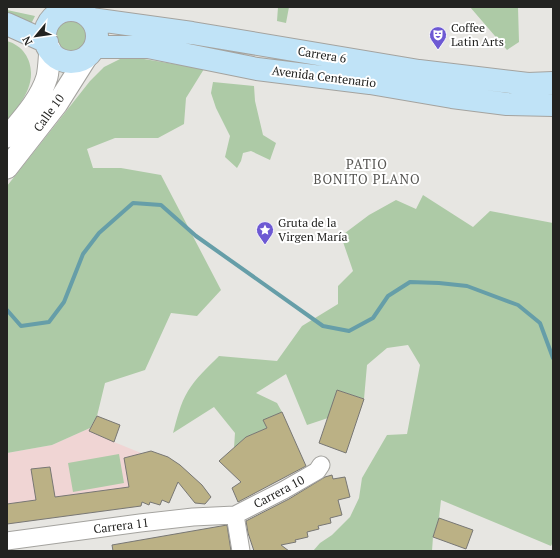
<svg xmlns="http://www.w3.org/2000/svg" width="560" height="558" viewBox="0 0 560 558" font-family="'PT Serif',serif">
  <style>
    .education { fill: #f0d5d4 }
    .green { fill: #adcaa6 }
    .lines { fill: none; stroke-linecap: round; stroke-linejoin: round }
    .stream { stroke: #669ea8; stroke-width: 4 }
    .building { fill: #bbb185; stroke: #787774 }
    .minor-casing { stroke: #a4a39f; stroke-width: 19 }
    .tertiary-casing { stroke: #a4a39f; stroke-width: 23 }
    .secondary-casing { stroke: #a4a39f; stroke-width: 24 }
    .minor { stroke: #fff; stroke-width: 17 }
    .tertiary { stroke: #fff; stroke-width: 21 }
    .secondary { stroke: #c0e3f7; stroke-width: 22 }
    .labels { text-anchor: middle; stroke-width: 4; stroke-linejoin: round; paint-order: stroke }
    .poi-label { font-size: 12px; fill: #232321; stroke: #fff; text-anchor: start }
    .street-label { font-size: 12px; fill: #232321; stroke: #fff }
    .neighbourhood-label { font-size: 13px; letter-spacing: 1px; fill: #565552; stroke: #fff }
  </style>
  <rect width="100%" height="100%" fill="#e7e6e2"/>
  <path class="education" d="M97 416 120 425 114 442 141 453 145 464 129 507 7 524V453L52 445 90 428Z"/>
  <path class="green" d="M278 7H289L286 23 277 21Z
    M470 7H518L519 42 507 50Z
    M7 10 35 16 29 28 7 18Z
    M55 36a16 16 0 1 1 32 0a16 16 0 1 1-32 0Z
    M7 41C28 47 36 69 28 89 23 101 15 111 7 121Z
    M126 56 204 69 186 98 184 124 158 138H115L87 149 93 168H121L161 175 221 290 197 316 171 313 145 370 105 383 97 416 90 428 52 445 7 453V186L90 81 104 67Z
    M213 82 254 86 255 101 263 135 276 143 270 160 251 151 243 153 241 161 237 168 225 157 230 136 216 108 211 93Z
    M423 195 473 227 490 211 553 223V542L551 546 441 500 439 518 433 537 432 551H313L320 543 332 535 350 517 359 498 362 478 387 435 407 434 420 365 408 345 387 348 367 365 364 399 337 390 328 418 307 425 286 374 256 393 277 403 282 412 264 420 267 428 246 437 234 448 235 433 214 407 173 433C177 419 180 404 188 391 196 378 208 367 219 356L277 361 302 326 338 304V286L353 271 341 236 369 215 396 200 416 209Z
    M119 454 124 483 73 492 68 463Z"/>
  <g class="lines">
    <path class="stream" d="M7 310 21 326 49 322 64 302 83 254 99 233 133 203 161 205 196 236 323 326 349 331 373 318 388 296 410 282 439 283 467 286 518 305 540 323 553 358"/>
  </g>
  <path class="building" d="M337 390 364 399 346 453 319 443Z
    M282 412 306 466 238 502 232 488 241 482 219 461 246 437 267 428 263 420Z
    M97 416 120 425 114 442 89 431Z
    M151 451 168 457 180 465 202 485 211 497 205 504 195 503 178 482 169 503 162 500 160 505 150 502 149 505 142 502 141 506 7 524V504L36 500 31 469 50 467 55 497 129 487 124 458Z
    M332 475 333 479 345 477 350 497 338 500 342 515 330 518 331 523 318 526 319 529 307 532 308 537 295 540 296 542 281 545 289 551H254L248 533 246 521 289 499 325 477Z
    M439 518 473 530 466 549 433 537Z
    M227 525 231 551H113L112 545Z"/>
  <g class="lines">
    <g class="minor-casing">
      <path id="minor" d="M235 515 241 551
        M7 541 140 523 193 517 235 515 284 490 317 471 321 465"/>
    </g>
    <g class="tertiary-casing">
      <path id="tertiary" d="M7 137C22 119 40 100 47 77 49 68 49 58 50 49
        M7 168 57 104 88 55"/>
    </g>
    <g class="secondary-casing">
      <path id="secondary" d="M45 36a26 26 0 1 1 52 0a26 26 0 1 1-52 0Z
        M91 19 192 33 419 71 528 84 553 83
        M7 24 47 42
        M95 47H148L257 69 370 83 452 97 507 104 553 105"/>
    </g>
    <use href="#minor" class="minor"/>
    <use href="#tertiary" class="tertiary"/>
    <use href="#secondary" class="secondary"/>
  </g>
  <defs>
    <g id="theatre-pin" transform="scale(0.9)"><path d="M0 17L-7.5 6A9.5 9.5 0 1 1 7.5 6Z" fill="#6d59d3" stroke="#fff"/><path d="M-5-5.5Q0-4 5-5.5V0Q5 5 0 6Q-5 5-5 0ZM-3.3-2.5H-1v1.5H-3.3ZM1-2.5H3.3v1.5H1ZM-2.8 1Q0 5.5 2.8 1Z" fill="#fff"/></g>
    <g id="sight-pin" transform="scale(0.9)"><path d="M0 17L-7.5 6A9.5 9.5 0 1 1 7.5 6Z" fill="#6d59d3" stroke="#fff"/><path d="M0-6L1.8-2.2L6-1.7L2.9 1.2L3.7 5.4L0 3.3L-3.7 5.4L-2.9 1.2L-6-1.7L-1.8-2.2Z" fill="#fff"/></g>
  </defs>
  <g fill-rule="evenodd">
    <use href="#theatre-pin" x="438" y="35"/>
    <use href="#sight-pin" x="265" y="230"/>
  </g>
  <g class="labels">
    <g class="poi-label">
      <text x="451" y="32">Coffee<tspan x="451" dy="14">Latin Arts</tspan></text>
      <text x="278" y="227">Gruta de la<tspan x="278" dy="14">Virgen María</tspan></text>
    </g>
    <g class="street-label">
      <text transform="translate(322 55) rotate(9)" y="4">Carrera 6</text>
      <text transform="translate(324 77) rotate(7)" y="4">Avenida Centenario</text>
      <text transform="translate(49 113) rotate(-54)" y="4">Calle 10</text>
      <text transform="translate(279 492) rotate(-28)" y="4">Carrera 10</text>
      <text transform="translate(121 526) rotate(-7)" y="4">Carrera 11</text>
    </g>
    <g class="neighbourhood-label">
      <text x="367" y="169">PATIO<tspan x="367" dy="15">BONITO PLANO</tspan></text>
    </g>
  </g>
  <rect width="560" height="558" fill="none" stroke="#232321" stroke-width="16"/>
  <g transform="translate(36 36) rotate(241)" stroke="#ffffff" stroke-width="3" paint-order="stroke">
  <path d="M0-3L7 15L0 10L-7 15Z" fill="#232321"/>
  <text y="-6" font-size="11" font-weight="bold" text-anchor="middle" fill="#232321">N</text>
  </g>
</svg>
